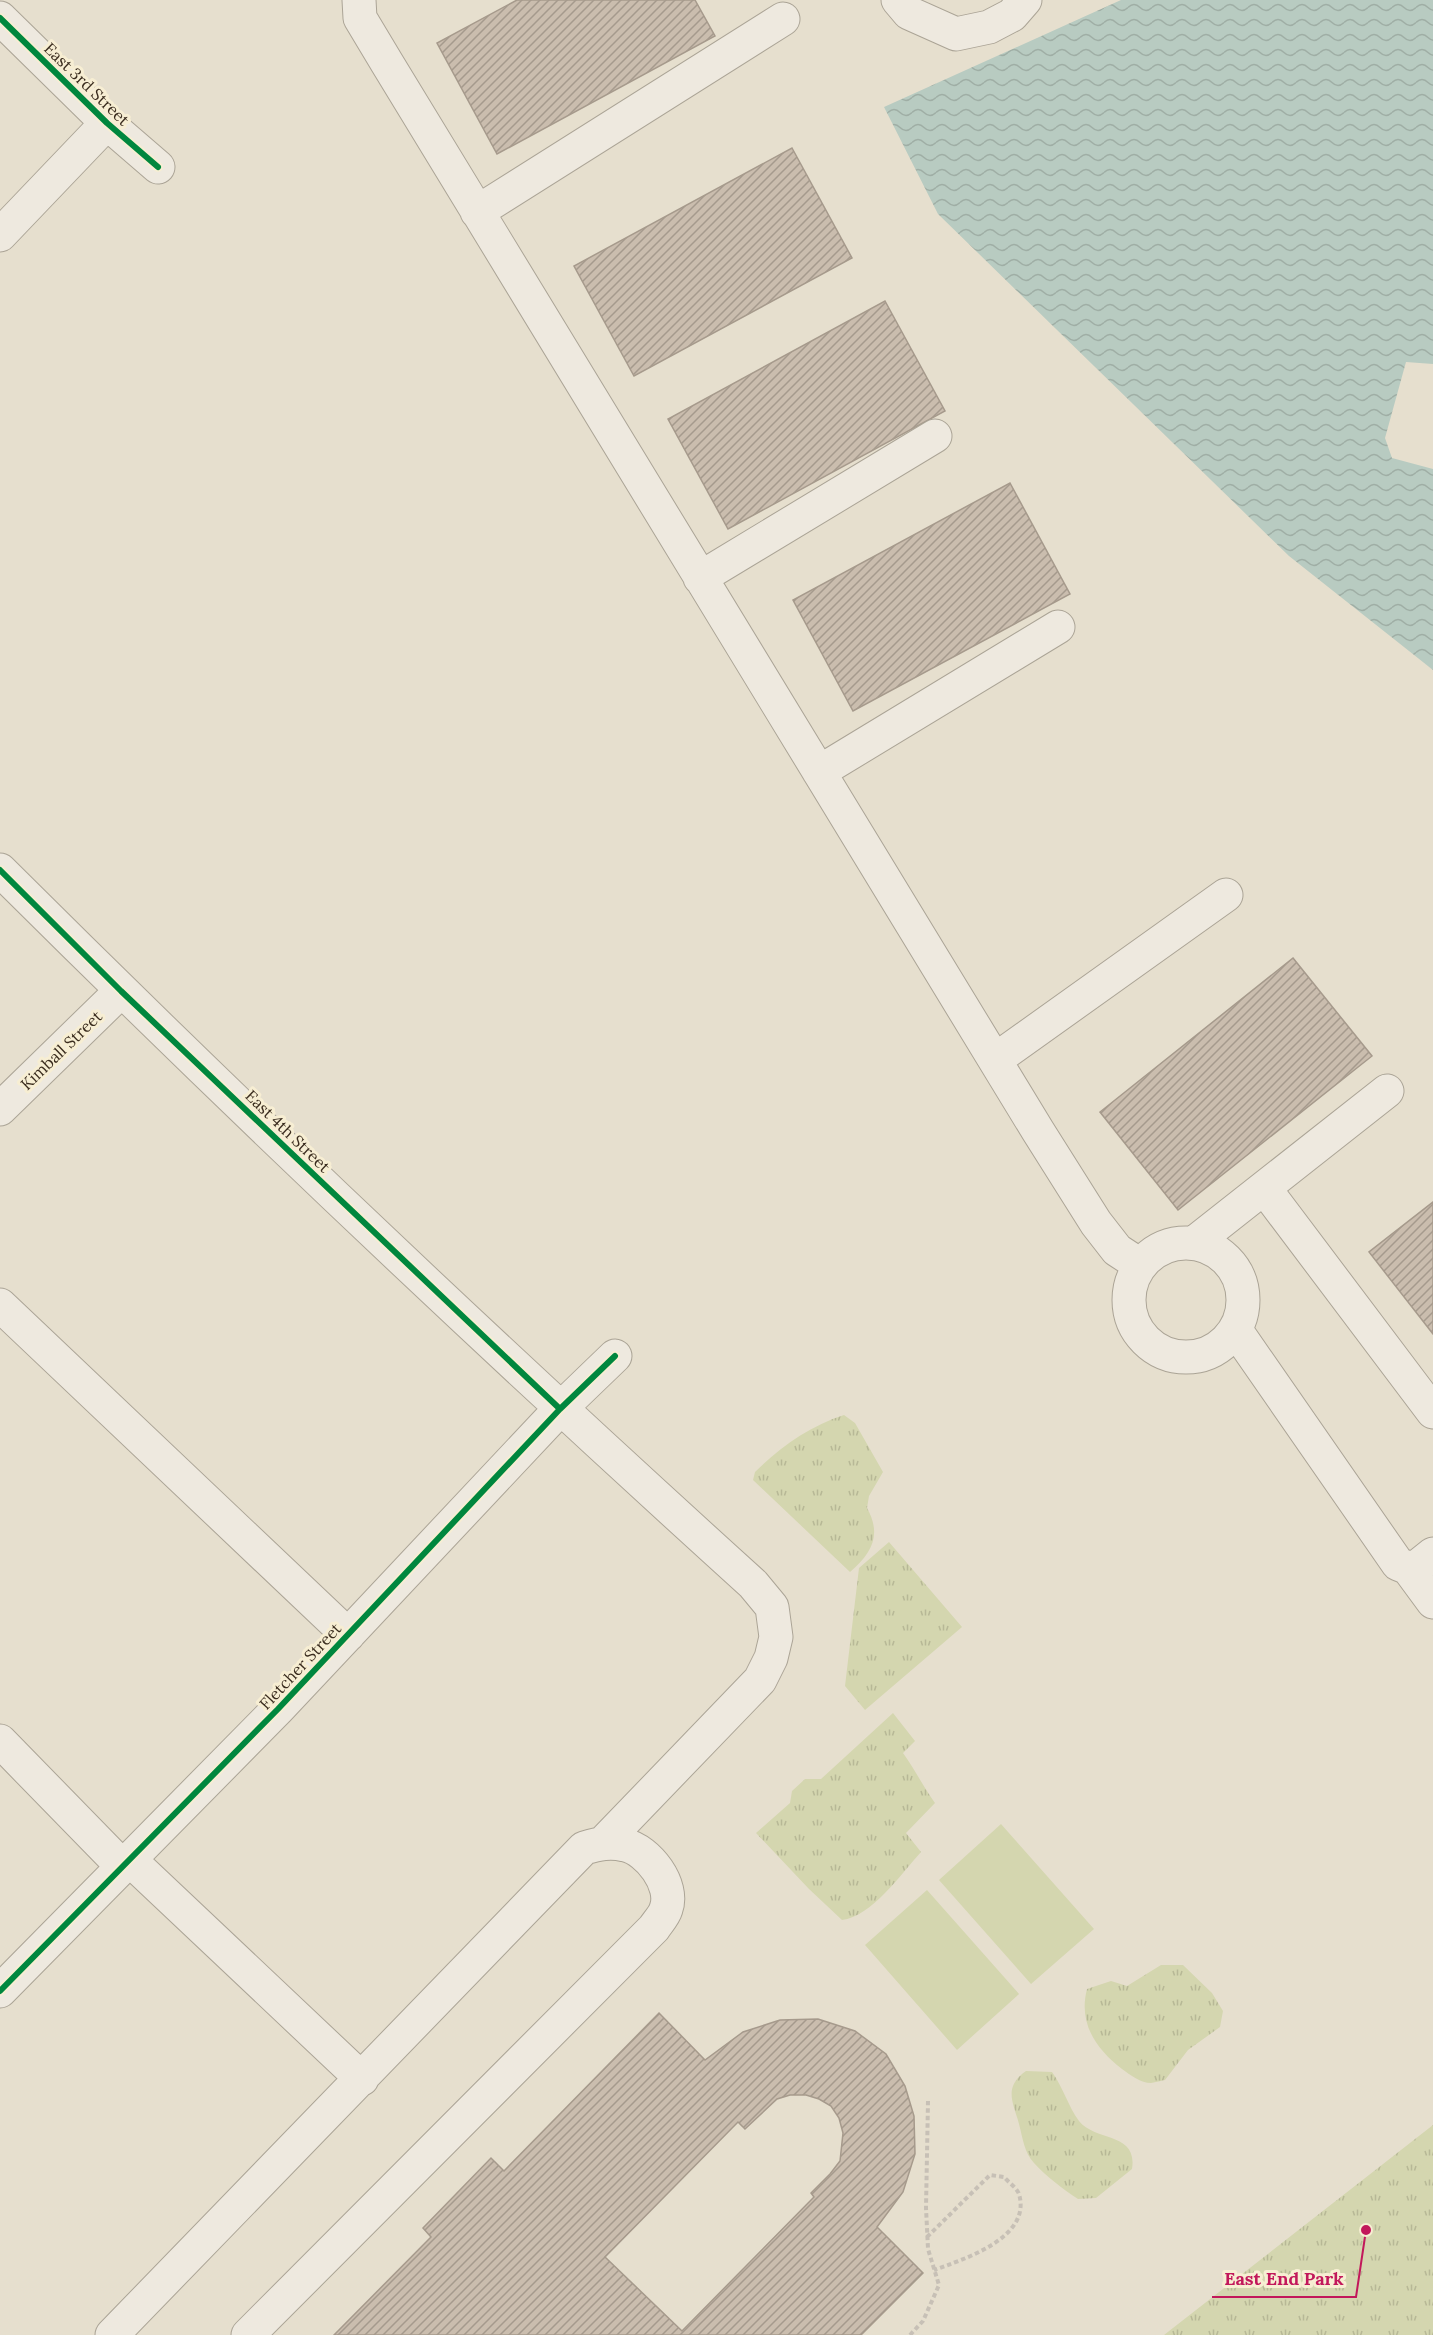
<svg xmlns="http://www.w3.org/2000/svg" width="1433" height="2335" viewBox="0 0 1433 2335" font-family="Lora,serif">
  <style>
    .grass { fill: url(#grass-tufts) }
    .pitch { fill: #d4d6af }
    .water { fill: url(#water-waves) }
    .building { fill: url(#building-hatch); stroke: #a69a8c; stroke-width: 1.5; fill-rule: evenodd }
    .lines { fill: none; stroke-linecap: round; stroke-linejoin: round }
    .minor-casing { stroke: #aba496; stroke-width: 35 }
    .path { stroke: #c7c0b6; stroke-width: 4; stroke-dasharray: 4.5 3; stroke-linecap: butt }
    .minor { stroke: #eee9df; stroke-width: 33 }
    .cycleway-casing { stroke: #f7eed3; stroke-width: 10 }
    .cycleway { stroke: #00873e; stroke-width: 6 }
    .labels { text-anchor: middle; stroke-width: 6; stroke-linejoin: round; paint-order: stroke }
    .street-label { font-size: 16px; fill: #3a2c1e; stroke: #f7eed3 }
    .leader { fill: none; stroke: #c2185b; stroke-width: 2 }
    .callout-dot { fill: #c2185b; stroke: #f7eed3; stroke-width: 2 }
    .callout-label { font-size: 18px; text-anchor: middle; font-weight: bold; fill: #c2185b; stroke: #f7eed3; stroke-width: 6; stroke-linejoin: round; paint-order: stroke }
  </style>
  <defs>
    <pattern id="grass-tufts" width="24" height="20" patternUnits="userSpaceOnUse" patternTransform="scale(1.5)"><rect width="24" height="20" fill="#d4d6af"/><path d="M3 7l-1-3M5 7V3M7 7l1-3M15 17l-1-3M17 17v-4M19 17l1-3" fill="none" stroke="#b7b896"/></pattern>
    <pattern id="water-waves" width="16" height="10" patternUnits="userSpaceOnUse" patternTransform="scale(1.5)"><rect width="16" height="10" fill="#b8cbc1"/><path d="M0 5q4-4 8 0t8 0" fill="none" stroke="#9faea5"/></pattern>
    <pattern id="building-hatch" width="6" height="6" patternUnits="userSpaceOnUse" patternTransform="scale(1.5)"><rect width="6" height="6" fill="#cabdae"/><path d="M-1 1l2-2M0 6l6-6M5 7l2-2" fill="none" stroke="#a59a8d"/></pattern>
  </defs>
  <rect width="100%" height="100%" fill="#e6dfce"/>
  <path class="grass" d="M844 1415 855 1423 883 1472 869 1496 867 1508C882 1535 872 1553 850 1572L753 1480 755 1472C780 1447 810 1426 844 1415Z
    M889 1542 962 1627 865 1710 845 1686 859 1568Z
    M893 1713 915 1741 903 1753C915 1770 923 1786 935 1803L906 1833 921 1852C902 1873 871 1917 842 1920L809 1889 756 1833 790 1803 792 1791 805 1779H821Z
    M1161 1965H1183L1212 1993 1223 2011 1220 2027 1188 2050 1165 2080C1161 2081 1156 2082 1151 2083 1141 2083 1130 2075 1122 2069 1096 2049 1078 2023 1087 1989L1111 1981 1127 1986Z
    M1026 2071 1052 2072C1063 2087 1068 2106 1079 2121 1096 2142 1138 2132 1132 2169L1096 2198 1078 2199C1063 2189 1047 2177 1034 2163 1024 2152 1023 2139 1019 2124 1013 2102 1003 2087 1026 2071Z
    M1433 2125V2335H1164Z"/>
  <path class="pitch" d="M1001 1824 1094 1929 1031 1984 939 1880Z
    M927 1890 1019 1994 957 2050 865 1945Z"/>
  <path class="water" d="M1121 0H1433V364L1406 362 1385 438 1392 458 1433 469V670L1289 556 938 214 884 107Z"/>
  <path class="building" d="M517 0H695L715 36 497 154 437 43Z
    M792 148 852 258 634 376 574 266Z
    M885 301 945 411 728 529 668 419Z
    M1010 483 1070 594 853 711 793 600Z
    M1293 958 1372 1056 1178 1210 1100 1112Z
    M1433 1202V1334L1369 1252Z
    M659 2013 705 2060 743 2032 780 2020 818 2019 855 2031 886 2054 905 2086 914 2116 915 2154 903 2192 877 2227 923 2273 861 2335H334L431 2237 423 2228 491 2158 504 2171ZM790 2095H806L819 2099 831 2106 839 2118 843 2133 840 2161 830 2174 811 2193 814 2197 682 2331 605 2257 738 2122 745 2129 777 2099Z"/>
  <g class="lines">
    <g class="minor-casing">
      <path id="minor" d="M359 0 360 18 387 63 1038 1131 1096 1223 1117 1250 1140 1265
        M898 0 909 13 956 34 989 27 1012 15 1025 0
        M0 18 107 123 158 167
        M477 212 783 19
        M0 235 107 123
        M700 578 935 436
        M819 772 1058 627
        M0 870C245 1114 497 1352 753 1584L772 1607 776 1637 771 1658 760 1680 603 1843
        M995 1060 1226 895
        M0 1109 121 991
        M1265 1189 1433 1412
        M1129 1300a57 57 0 1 1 114 0a57 57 0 1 1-114 0Z
        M1194 1243 1387 1091
        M0 1305 348 1635
        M1235 1329 1398 1564 1408 1568 1418 1566 1433 1554
        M1408 1568 1433 1602
        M0 1741 122 1866
        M129 1859 362 2079
        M0 1991 278 1709 560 1409 615 1356
        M112 2335 584 1848C598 1844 610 1841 625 1845 648 1850 675 1885 666 1909 664 1916 657 1923 654 1928L248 2335"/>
    </g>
    <path class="path" d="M927 2237 990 2175 1004 2177C1008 2182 1017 2188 1019 2194 1032 2238 964 2259 934 2270
      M910 2335 923 2321 939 2285 928 2249 926 2208 928 2101"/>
    <use href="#minor" class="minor"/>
    <g class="cycleway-casing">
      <path id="cycleway" d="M0 18 107 123 158 167
        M0 870 121 991 560 1409
        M0 1991 278 1709 560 1409 615 1356"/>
    </g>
    <use href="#cycleway" class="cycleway"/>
  </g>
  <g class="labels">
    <g class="street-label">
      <text transform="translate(87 84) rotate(44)" y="6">East 3rd Street</text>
      <text transform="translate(61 1050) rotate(-44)" y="6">Kimball Street</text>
      <text transform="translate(288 1131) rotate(44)" y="6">East 4th Street</text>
      <text transform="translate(300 1666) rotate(-47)" y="6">Fletcher Street</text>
    </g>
  </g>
  <path class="leader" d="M1366 2230L1356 2297H1212"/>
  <circle class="callout-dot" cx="1366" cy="2230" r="6"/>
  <g class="callout-label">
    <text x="1284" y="2285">East End Park</text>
  </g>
</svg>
